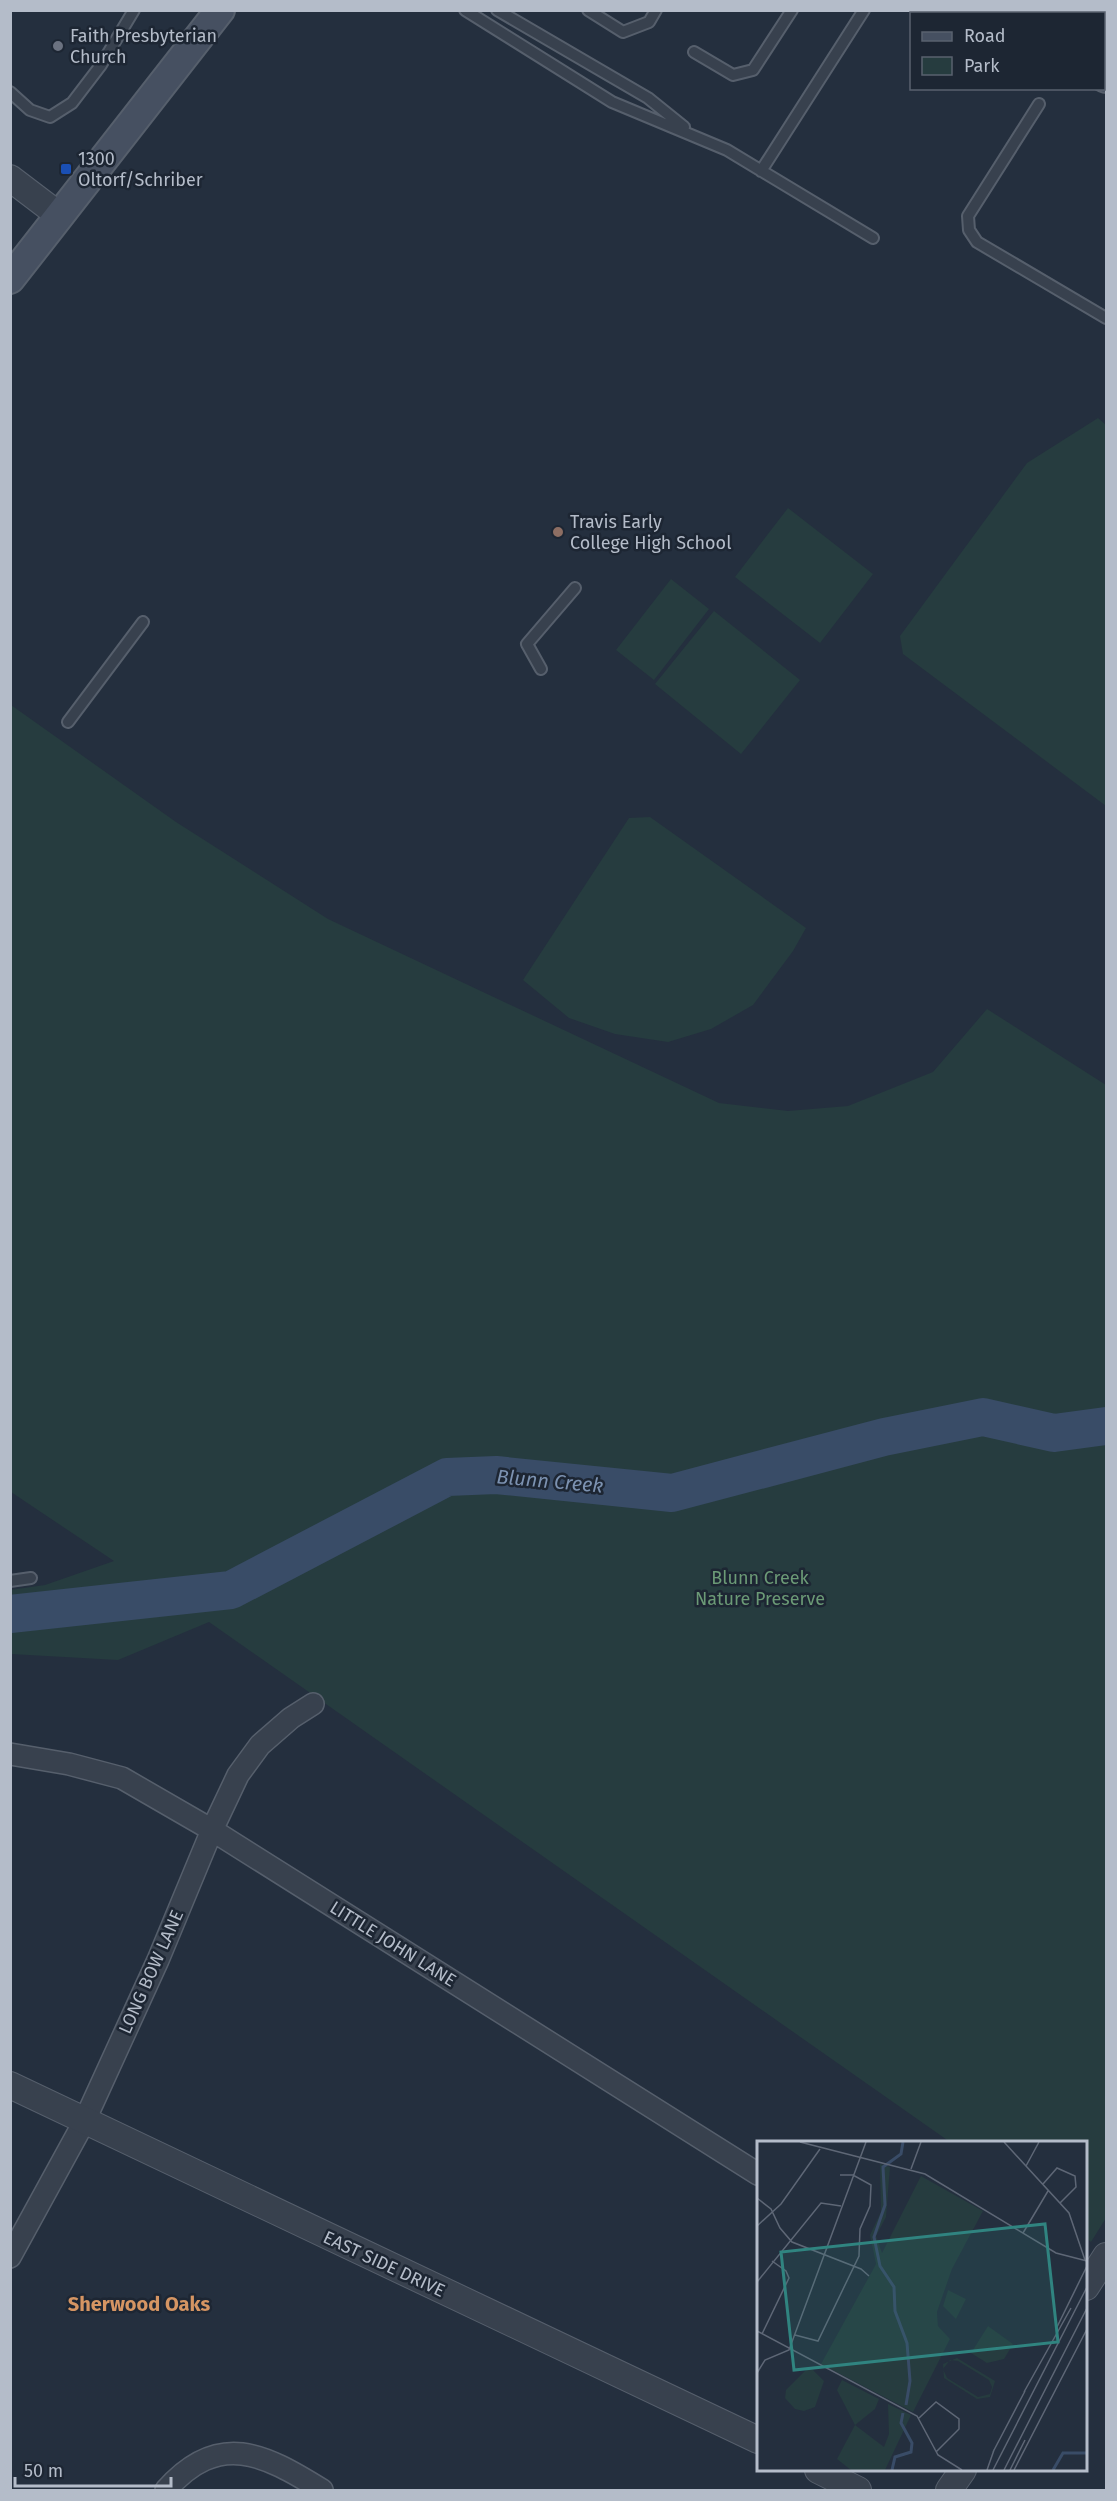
<svg xmlns="http://www.w3.org/2000/svg" width="1117" height="2501" viewBox="0 0 1117 2501" font-family="'Fira Sans',sans-serif">
  <style>
    .green { fill: #263c3f }
    .lines { fill: none; stroke-linecap: round; stroke-linejoin: round }
    .river { stroke: #394c67; stroke-width: 38 }
    .service-casing { stroke: #565f6c; stroke-width: 14 }
    .minor-casing { stroke: #565f6c; stroke-width: 24 }
    .tertiary-casing { stroke: #565f6c; stroke-width: 28 }
    .secondary-casing { stroke: #565f6c; stroke-width: 32 }
    .motorway-casing { stroke: #434c59; stroke-width: 36 }
    .service { stroke: #38414e; stroke-width: 10 }
    .minor { stroke: #38414e; stroke-width: 21 }
    .tertiary { stroke: #38414e; stroke-width: 26 }
    .secondary { stroke: #465061; stroke-width: 28 }
    .motorway { stroke: #746855; stroke-width: 33 }
    .worship-dot { fill: #6b7280; stroke: #1d2633; stroke-width: 2 }
    .transit-dot { fill: #1a4fb4; stroke: #1d2633; stroke-width: 2 }
    .education-dot { fill: #8d6e63; stroke: #1d2633; stroke-width: 2 }
    .labels { text-anchor: middle; stroke-width: 5; stroke-linejoin: round; paint-order: stroke }
    .poi-label { font-size: 18px; fill: #b4bcc9; stroke: #1d2633; text-anchor: start }
    .park-label { font-size: 18px; fill: #6b9a76; stroke: #1d2633 }
    .street-label { font-size: 18px; fill: #b4bcc9; stroke: #1d2633 }
    .water-label { font-size: 20px; font-style: italic; fill: #7c92b1; stroke: #1d2633 }
    .neighbourhood-label { font-size: 20px; font-weight: bold; fill: #d59563; stroke: #1d2633 }
    .inset-river { fill: none; stroke: #394c67; stroke-width: 3 }
    .inset-road { fill: none; stroke: #5e6776; stroke-width: 1.5 }
    .view { fill: #308480; fill-opacity: 0.15; stroke: #308480; stroke-width: 3 }
    .inset-edge { fill: none; stroke: #b4bcc9; stroke-width: 3 }
  </style>
  <rect width="100%" height="100%" fill="#242f3e"/>
  <path class="green" d="M1098 418 1106 425V806L903 654 900 636 1027 463Z
    M788 508 873 574 820 643 735 577Z
    M671 579 709 609 654 680 616 650Z
    M714 611 800 680 741 754 655 684Z
    M11 705 176 822 328 919 719 1103 788 1111 848 1106 933 1072 987 1009 1106 1085V2218L1091 2242 1086 2238V2142H950L209 1622 118 1660 11 1654 10 1590 45 1585 114 1561 11 1492Z
    M650 817 806 928 793 951 753 1005 711 1029 668 1042 615 1034 569 1018 523 980 629 818Z"/>
  <g class="lines">
    <path class="river" d="M10 1614 231 1590 447 1477 496 1475 672 1493 884 1437 983 1417 1054 1433 1106 1426"/>
    <g class="service-casing">
      <path id="service" d="M465 10 612 102 727 150 873 238
        M497 10 648 98 684 127
        M588 10 623 32 649 22 656 10
        M694 52 733 75 753 70 792 10
        M10 92 30 110 50 117 72 103 101 65 134 10
        M1039 104 968 216 969 230 977 242 1106 318
        M761 171 864 10
        M541 669 527 644 575 588
        M68 722 143 622
        M10 1581 31 1578"/>
    </g>
    <g class="minor-casing">
      <path id="minor" d="M10 1754 69 1764 122 1778 212 1830 758 2174
        M10 2257 84 2122 158 1960 212 1830 238 1775 260 1745 291 1718 313 1704
        M166 2490C219 2430 264 2454 322 2490"/>
    </g>
    <g class="tertiary-casing">
      <path id="tertiary" d="M10 178 60 216
        M10 2085 758 2440
        M1086 2287 1106 2256
        M818 2470 858 2490
        M949 2490 963 2470"/>
    </g>
    <g class="secondary-casing">
      <path id="secondary" d="M999 10 1004 14
        M1104 77 1106 78
        M10 279 220 10"/>
    </g>
    <g class="motorway-casing">
      <path id="motorway" d="M1065 10 1069 14
        M1104 36 1106 38"/>
    </g>
    <use href="#service" class="service"/>
    <use href="#minor" class="minor"/>
    <use href="#tertiary" class="tertiary"/>
    <use href="#secondary" class="secondary"/>
    <use href="#motorway" class="motorway"/>
  </g>
  <circle class="worship-dot" cx="58" cy="46" r="6"/>
  <rect class="transit-dot" x="60" y="163" width="12" height="12" rx="3"/>
  <circle class="education-dot" cx="558" cy="532" r="6"/>
  <g class="labels">
    <g class="poi-label">
      <text x="70" y="42">Faith Presbyterian<tspan x="70" dy="21">Church</tspan></text>
      <text x="78" y="165">1300<tspan x="78" dy="21">Oltorf/Schriber</tspan></text>
      <text x="570" y="528">Travis Early<tspan x="570" dy="21">College High School</tspan></text>
    </g>
    <g class="park-label">
      <text x="760" y="1584">Blunn Creek<tspan x="760" dy="21">Nature Preserve</tspan></text>
    </g>
    <g class="street-label">
      <text transform="translate(393 1944) rotate(32)" y="6">LITTLE JOHN LANE</text>
      <text transform="translate(151 1972) rotate(-66)" y="6">LONG BOW LANE</text>
      <text transform="translate(384 2264) rotate(25)" y="6">EAST SIDE DRIVE</text>
    </g>
    <g class="water-label">
      <text transform="translate(550 1481) rotate(5)" y="7">Blunn Creek</text>
    </g>
    <g class="neighbourhood-label">
      <text x="139" y="2311">Sherwood Oaks</text>
    </g>
  </g>
  <g transform="translate(757 2141)">
    <rect width="330" height="330" fill="#242f3e"/>
    <path d="M123 23 133 26 129 76 119 95 125 112 164 35 226 70 195 128 180 171 181 185 193 198 156 271 64 223 119 123 113 94 124 71ZM191 149 209 158 199 178 186 165ZM231 185 256 203 247 218 230 222 214 212ZM200 217 238 240 233 256 220 258 187 237 186 223ZM193 219 201 220 232 239 235 246 233 253 221 256 190 237 186 228ZM49 229H56L67 240 58 266 47 270 38 268 28 257 29 249ZM85 239 122 258 118 268 98 284 127 306 132 293 131 263 154 274 128 329H94L80 318 98 284 80 249Z" fill="#263c3f" fill-rule="evenodd"/>
    <path class="inset-river" d="M146 1 144 13 126 26 128 64 117 96 123 125 137 146 138 170 150 202 153 240 149 264M135 329 138 316 154 311 155 302 144 282 146 272M296 329 306 312H330"/>
    <path class="inset-road" d="M43 1 168 33 299 112 330 120M247 1 312 72 328 119M269 25 282 1M154 28 164 1M286 43 300 27 318 35 319 46 303 62M0 57 14 68 23 87 35 101 104 128 112 135M0 85 24 63 63 8M266 92 291 50M0 141 64 62 84 65M299 188 330 125M0 190 160 275 181 314 205 329M5 193 32 137 29 130 15 120M38 194 61 200 102 115 103 88 113 65 114 44 96 34H83M0 232 8 219 32 209 109 1M267 251 314 167M162 277 179 261 202 278V288L179 311M236 311 268 250M230 329 237 309M236 329 330 146M247 329 330 167M253 329 268 299M257 329 330 188"/>
    <path class="view" d="M288 83 301 201 37 229 24 111Z"/>
    <rect width="330" height="330" class="inset-edge"/>
  </g>
  <rect width="1117" height="2501" fill="none" stroke="#b4bcc9" stroke-width="24"/>
  <rect x="910" y="12" width="195" height="78" fill="#1d2633" stroke="#59626f" stroke-width="1.5"/>
  <rect x="922" y="32" width="30" height="9" fill="#465061" stroke="#59626f" stroke-width="1.5"/>
  <text x="964" y="42" font-size="18" fill="#b4bcc9">Road</text>
  <rect x="922" y="57" width="30" height="18" fill="#263c3f" stroke="#59626f" stroke-width="1.5"/>
  <text x="964" y="72" font-size="18" fill="#b4bcc9">Park</text>
  <path d="M15 2477v9h156v-9" fill="none" stroke="#b4bcc9" stroke-width="3"/>
  <text x="24" y="2477" font-size="18" fill="#b4bcc9" stroke="#1d2633" stroke-width="4.5" paint-order="stroke">50 m</text>
</svg>
